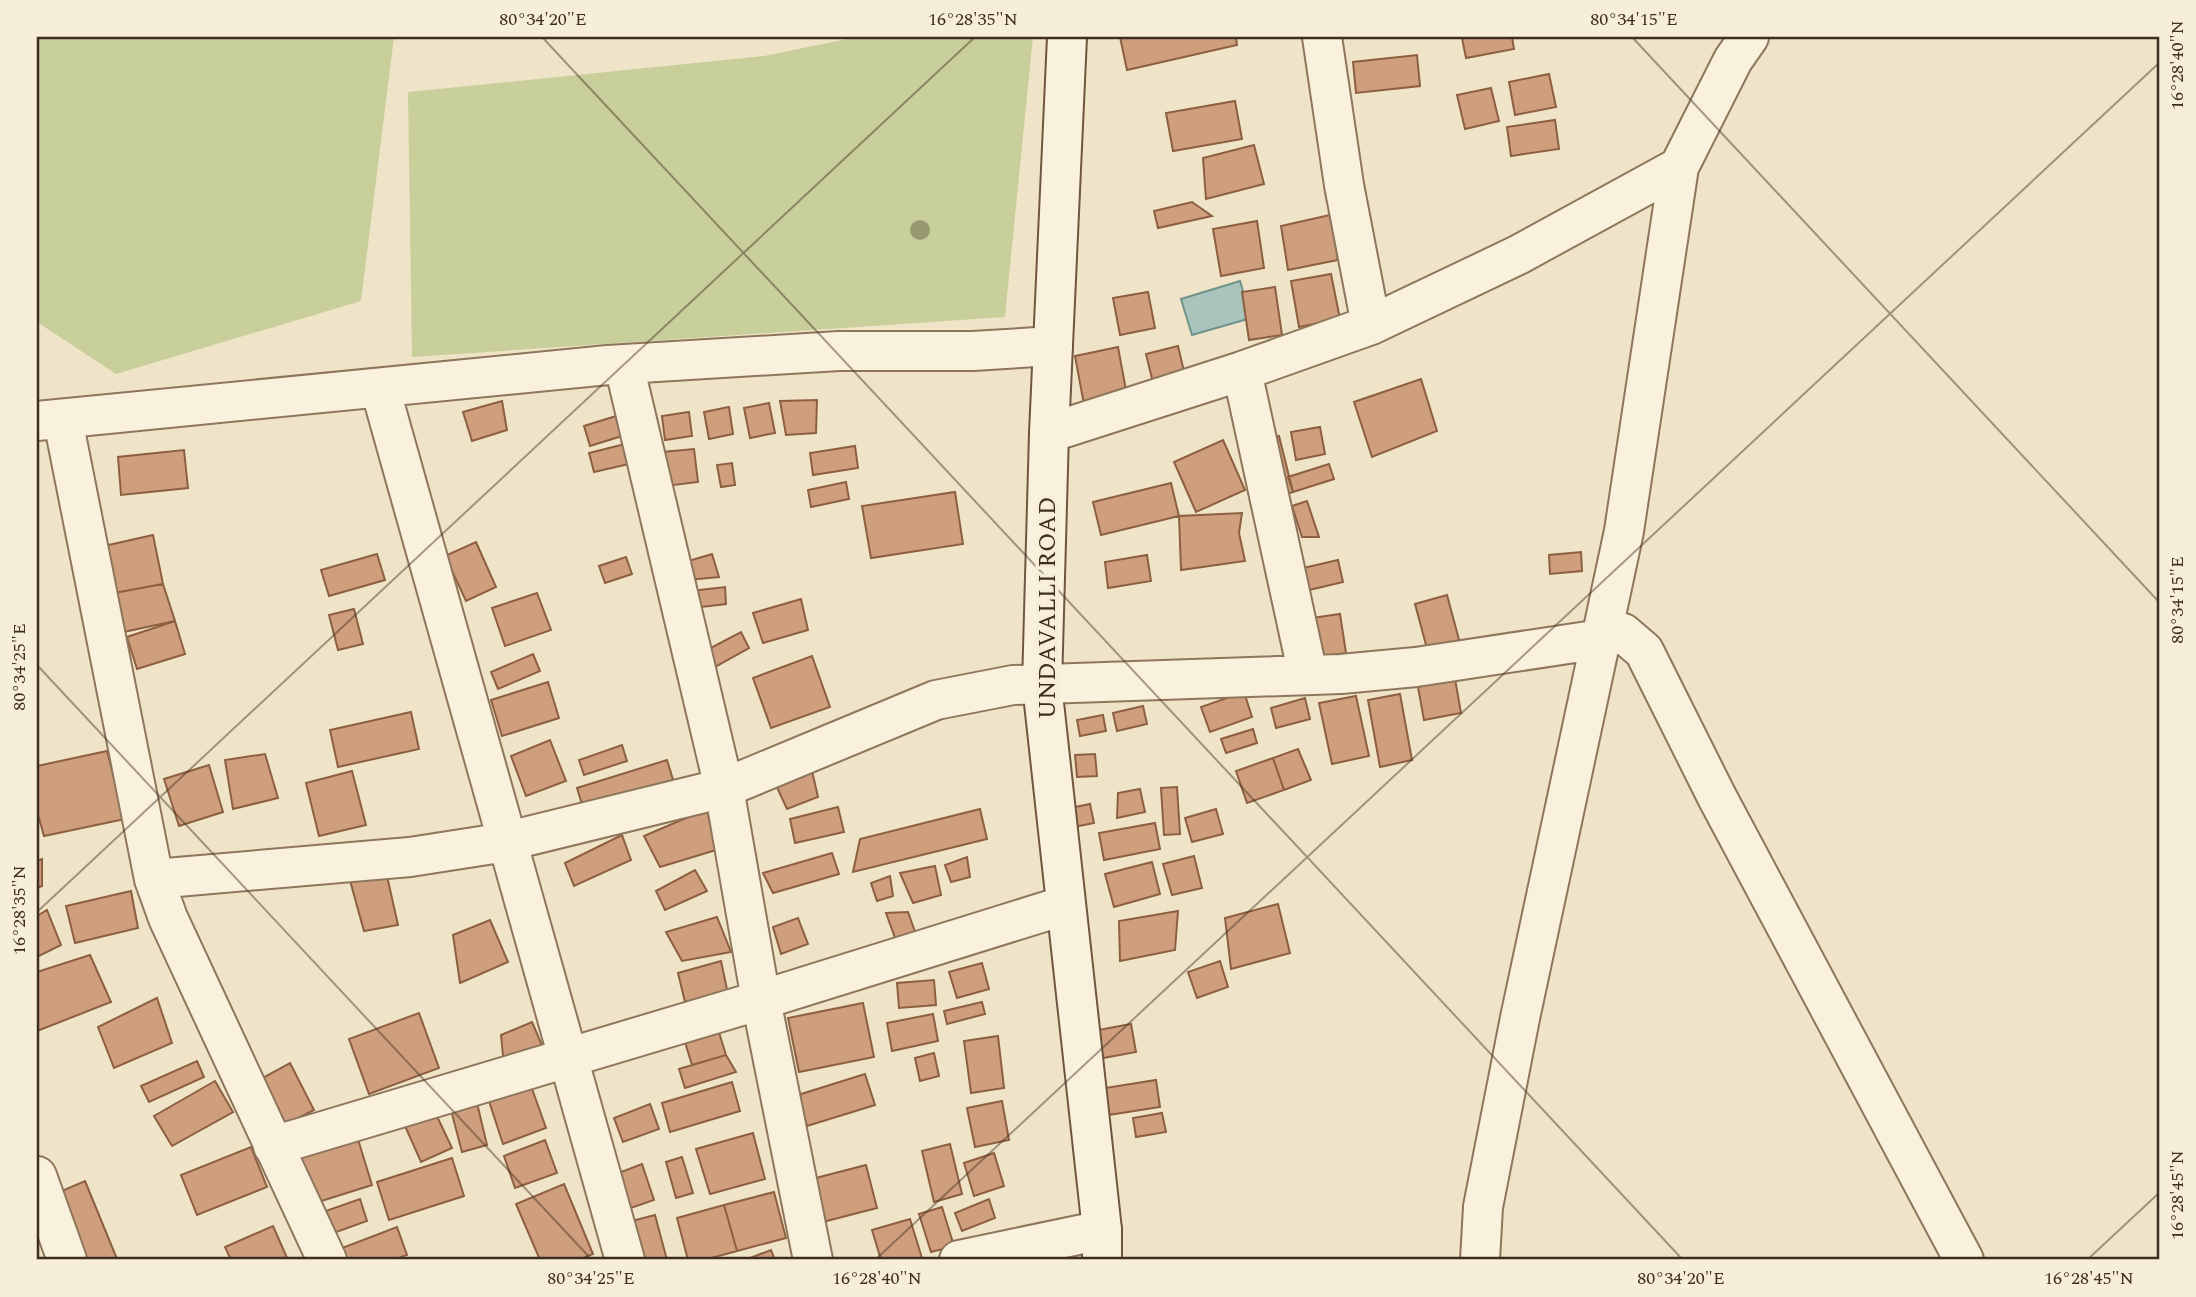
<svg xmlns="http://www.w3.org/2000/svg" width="2196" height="1297" viewBox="0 0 2196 1297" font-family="Spectral,serif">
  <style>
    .green { fill: #c9cf9b }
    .water { fill: #a9c4bc; stroke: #6f938a; stroke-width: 2 }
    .building { fill: #cf9f7d; stroke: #8d5f41; stroke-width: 2 }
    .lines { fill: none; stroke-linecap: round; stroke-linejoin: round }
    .street-casing { stroke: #8d765c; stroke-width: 42 }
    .secondary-casing { stroke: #6f573f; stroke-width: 42 }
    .street { stroke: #faf1dc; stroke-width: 38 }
    .secondary { stroke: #faf1dc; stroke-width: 38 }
    .tree { fill: #96986f }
    .ticks { fill: none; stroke: #3d2e20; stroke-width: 2; stroke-opacity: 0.45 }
    .labels { text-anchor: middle; stroke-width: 7; stroke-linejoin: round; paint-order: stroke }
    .street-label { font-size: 24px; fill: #3d2e20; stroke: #f7eed8 }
    .neatline { fill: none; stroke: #3d2e20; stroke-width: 2.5 }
    .ticks-label { font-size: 18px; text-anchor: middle; fill: #3d2e20 }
  </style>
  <rect width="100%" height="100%" fill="#f0e4c8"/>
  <path class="green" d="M44 37H394L361 301 116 374 37 322V40Z
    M857 37H1033L1005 317 412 357 408 92 764 56Z"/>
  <path class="water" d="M1240 281 1251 318 1192 335 1181 299Z"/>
  <path class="building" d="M1120 37H1236L1237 45 1127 70Z
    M1471 37H1512L1514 49 1466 58 1462 38Z
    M1417 55 1420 86 1356 93 1353 62Z
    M1549 74 1556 107 1515 115 1509 82Z
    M1491 88 1499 121 1465 129 1457 95Z
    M1235 101 1242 139 1173 151 1166 113Z
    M1555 120 1559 149 1511 156 1507 127Z
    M1254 145 1264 184 1206 199 1203 158Z
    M1192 202 1212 216 1158 228 1154 211Z
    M1330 215 1338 260 1288 270 1281 226Z
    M1257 221 1264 268 1221 276 1213 229Z
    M1331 274 1340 319 1299 327 1291 281Z
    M1275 287 1282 335 1249 340 1242 292Z
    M1148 292 1155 328 1120 335 1113 298Z
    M1178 346 1186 380 1154 387 1146 354Z
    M1118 347 1128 401 1085 410 1075 356Z
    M1421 379 1437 431 1372 457 1354 402Z
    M817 400 816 433 786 435 780 401Z
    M502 401 507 430 472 441 463 412Z
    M769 403 775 433 750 438 744 408Z
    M729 407 733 434 709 439 704 412Z
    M689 412 692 436 665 440 662 416Z
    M616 416 622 436 590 446 584 426Z
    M1320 427 1325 454 1296 460 1291 432Z
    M1279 436 1293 492 1280 496 1267 439Z
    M1223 440 1245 490 1196 512 1174 462Z
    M625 444 629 464 594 472 589 453Z
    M855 446 858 468 813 475 810 453Z
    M694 449 698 482 666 486 662 452Z
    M184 450 188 488 121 495 118 457Z
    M732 463 735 485 721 487 717 465Z
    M1329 464 1334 479 1293 492 1288 477Z
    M846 482 849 499 811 507 808 490Z
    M1171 483 1179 516 1101 535 1093 502Z
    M955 492 963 544 871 558 862 506Z
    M1307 501 1319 537H1302L1292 506Z
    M1242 513 1239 533 1245 561 1181 570 1179 516Z
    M153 535 163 584 114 593 104 546Z
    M476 542 496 587 466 601 445 556Z
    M1581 552 1582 571 1550 574 1549 555Z
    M377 554 385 580 329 596 321 570Z
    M712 554 719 577 687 580 682 563Z
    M1147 555 1151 581 1108 588 1105 562Z
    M626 557 632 574 605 583 599 566Z
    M1338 560 1343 582 1305 591 1299 569Z
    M163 584 175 621 119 633 114 593Z
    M725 587 726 604 693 608 691 591Z
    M537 593 551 630 505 646 492 608Z
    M1447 595 1461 647 1429 656 1415 604Z
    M801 599 808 630 763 643 753 613Z
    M354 609 363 644 338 650 329 615Z
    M1340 614 1346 653 1311 658 1305 619Z
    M175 621 185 654 137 669 127 637Z
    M741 632 749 648 713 668 705 651Z
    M533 654 540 671 498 689 491 672Z
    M812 656 830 707 771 728 753 678Z
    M1455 679 1461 713 1424 720 1418 687Z
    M548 682 559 718 502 736 491 700Z
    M1244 692 1252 717 1210 732 1201 707Z
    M1400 694 1412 760 1380 767 1368 700Z
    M1356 696 1369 756 1332 764 1319 703Z
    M1305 698 1310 719 1276 728 1271 708Z
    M1143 706 1147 724 1117 731 1113 713Z
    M411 712 419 749 338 767 330 730Z
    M1103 715 1106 731 1080 736 1077 720Z
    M1253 729 1257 743 1226 753 1221 739Z
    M550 740 566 781 526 796 511 756Z
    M622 745 627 761 584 775 579 760Z
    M1298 749 1311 780 1284 790 1273 758Z
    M107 751 125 819 44 836 37 811V766Z
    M265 754 278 798 233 809 225 760Z
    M1095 754 1097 776 1077 777 1075 755Z
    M1273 758 1284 790 1247 803 1236 771Z
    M667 760 675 786 585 814 577 788Z
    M209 765 223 812 179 826 164 779Z
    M352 771 366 825 319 836 306 783Z
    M812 771 818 797 787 809 775 783Z
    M1177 787 1180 834 1164 835 1161 788Z
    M1140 789 1145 812 1117 818 1118 793Z
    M1090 804 1094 823 1074 827 1070 808Z
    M838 807 844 832 795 843 790 819Z
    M707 809 716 850 660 867 644 836Z
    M980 809 987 839 853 872 860 839Z
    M1216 809 1223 834 1192 842 1185 818Z
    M1155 823 1160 849 1104 860 1099 833Z
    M622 835 631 860 574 886 565 863Z
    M832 853 839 874 773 893 763 873Z
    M1194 856 1202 888 1172 895 1163 864Z
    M967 857 970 877 951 882 945 865Z
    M42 859V886L37 888V861Z
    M1152 862 1160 894 1114 907 1105 874Z
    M935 866 941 895 913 903 900 873Z
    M695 870 707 891 665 910 656 891Z
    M387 876 398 925 364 931 349 877Z
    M890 876 893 896 877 901 871 883Z
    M131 891 138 928 75 943 66 906Z
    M1278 904 1290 953 1231 969 1225 918Z
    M47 910 61 945 37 957V916Z
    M1178 911 1175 950 1120 961 1119 921Z
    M908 912 918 940 898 946 886 913Z
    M717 917 731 952 682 961 666 932Z
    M798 918 808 944 781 954 773 927Z
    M490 920 508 962 460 983 453 935Z
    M90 955 111 1002 37 1031V972Z
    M721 961 728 994 685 1002 678 973Z
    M1220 961 1228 987 1197 998 1188 972Z
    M982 963 989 989 957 998 949 972Z
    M934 980 936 1005 899 1008 897 983Z
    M157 998 172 1043 114 1068 98 1027Z
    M982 1002 985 1014 947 1024 944 1011Z
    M863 1003 874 1057 799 1072 788 1018Z
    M419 1013 439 1068 369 1094 349 1039Z
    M933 1014 938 1041 892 1051 887 1023Z
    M532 1022 544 1050 504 1066 501 1035Z
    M1131 1024 1136 1052 1098 1059 1093 1031Z
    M718 1029 726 1055 692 1065 684 1039Z
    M998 1036 1004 1088 971 1093 964 1041Z
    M934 1053 939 1076 920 1081 915 1058Z
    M726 1055 736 1072 685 1088 679 1069Z
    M197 1061 204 1077 149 1102 141 1086Z
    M290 1063 314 1110 279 1128 255 1082Z
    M865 1074 875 1105 807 1126 798 1095Z
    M1156 1080 1160 1107 1102 1116 1099 1089Z
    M215 1081 233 1112 172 1146 154 1116Z
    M732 1082 740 1111 670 1132 662 1103Z
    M531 1086 546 1128 503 1144 489 1101Z
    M1002 1101 1009 1140 975 1147 967 1108Z
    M477 1103 487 1145 462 1152 451 1110Z
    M650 1104 659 1129 623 1142 614 1118Z
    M435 1112 452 1148 421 1162 405 1126Z
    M1162 1113 1166 1132 1136 1137 1133 1118Z
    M753 1133 765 1179 710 1194 696 1149Z
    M357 1136 372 1185 312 1204 297 1155Z
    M545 1140 557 1173 515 1188 504 1156Z
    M950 1144 962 1194 934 1202 922 1151Z
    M251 1147 267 1187 197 1215 181 1175Z
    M994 1153 1004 1186 974 1196 964 1163Z
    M682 1157 693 1193 676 1198 666 1162Z
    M452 1158 464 1196 389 1220 377 1182Z
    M642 1164 654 1200 625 1210 613 1175Z
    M866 1165 877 1208 819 1223 808 1180Z
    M85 1181 117 1259 114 1260H83L57 1193Z
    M564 1184 593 1254 578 1260H540L516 1204Z
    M774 1192 786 1238 737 1251 724 1205Z
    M360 1199 367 1221 328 1235 320 1213Z
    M989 1199 995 1218 962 1231 955 1213Z
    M724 1205 737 1251 704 1260H688L677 1218Z
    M942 1207 954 1246 931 1252 919 1214Z
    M655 1215 667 1260H639L628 1222Z
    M910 1219 922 1258 913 1260H881L872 1230Z
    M273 1226 288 1260H231L225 1247Z
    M397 1227 407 1255 393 1260H347L342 1248Z
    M771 1250 775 1260H745Z"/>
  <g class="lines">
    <g class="street-casing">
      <path id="street" d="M1322 37 1344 185 1371 325
        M624 365 724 788 761 1000 813 1260
        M1242 371 1308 675
        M380 388 625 1260
        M63 420 154 879 168 918 327 1260
        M37 421 608 365 839 351H973L1053 346
        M1049 433 1242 371 1371 325 1518 255 1679 167
        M154 879 410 857 500 843 724 788 936 700 1013 685 1341 674 1416 667 1601 639 1623 633 1644 651 1717 797 1964 1260
        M273 1146 761 1000 1066 905
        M37 1176 67 1260
        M959 1260 1102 1230
        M1480 1260 1483 1207 1520 1018 1624 531 1679 167 1733 60 1749 37"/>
    </g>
    <g class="secondary-casing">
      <path id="secondary" d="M1067 37 1049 433 1042 685 1102 1230V1260"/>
    </g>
    <use href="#street" class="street"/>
    <use href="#secondary" class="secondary"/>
  </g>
  <circle class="tree" cx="920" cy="230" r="10"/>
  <path class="ticks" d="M542 37 1683 1260M1632 37 2159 602M37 665 592 1260M37 912 975 37M875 1260 2159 63M2087 1260 2159 1193"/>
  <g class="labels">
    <g class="street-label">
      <text transform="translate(1047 608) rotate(-90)" y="8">UNDAVALLI ROAD</text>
    </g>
  </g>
  <rect width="2196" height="1297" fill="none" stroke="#f7eed8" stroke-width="77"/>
  <rect x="38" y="38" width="2120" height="1220" class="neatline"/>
  <g class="ticks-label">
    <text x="543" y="25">80°34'20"E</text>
    <text x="973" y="25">16°28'35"N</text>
    <text x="1634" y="25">80°34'15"E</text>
    <text transform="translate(2177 65) rotate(-90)" y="6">16°28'40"N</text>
    <text transform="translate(2177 600) rotate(-90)" y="6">80°34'15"E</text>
    <text transform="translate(19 667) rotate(-90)" y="6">80°34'25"E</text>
    <text transform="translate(19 910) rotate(-90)" y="6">16°28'35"N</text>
    <text transform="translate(2177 1195) rotate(-90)" y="6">16°28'45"N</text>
    <text x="591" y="1284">80°34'25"E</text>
    <text x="877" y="1284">16°28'40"N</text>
    <text x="1681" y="1284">80°34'20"E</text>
    <text x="2089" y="1284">16°28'45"N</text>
  </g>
</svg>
